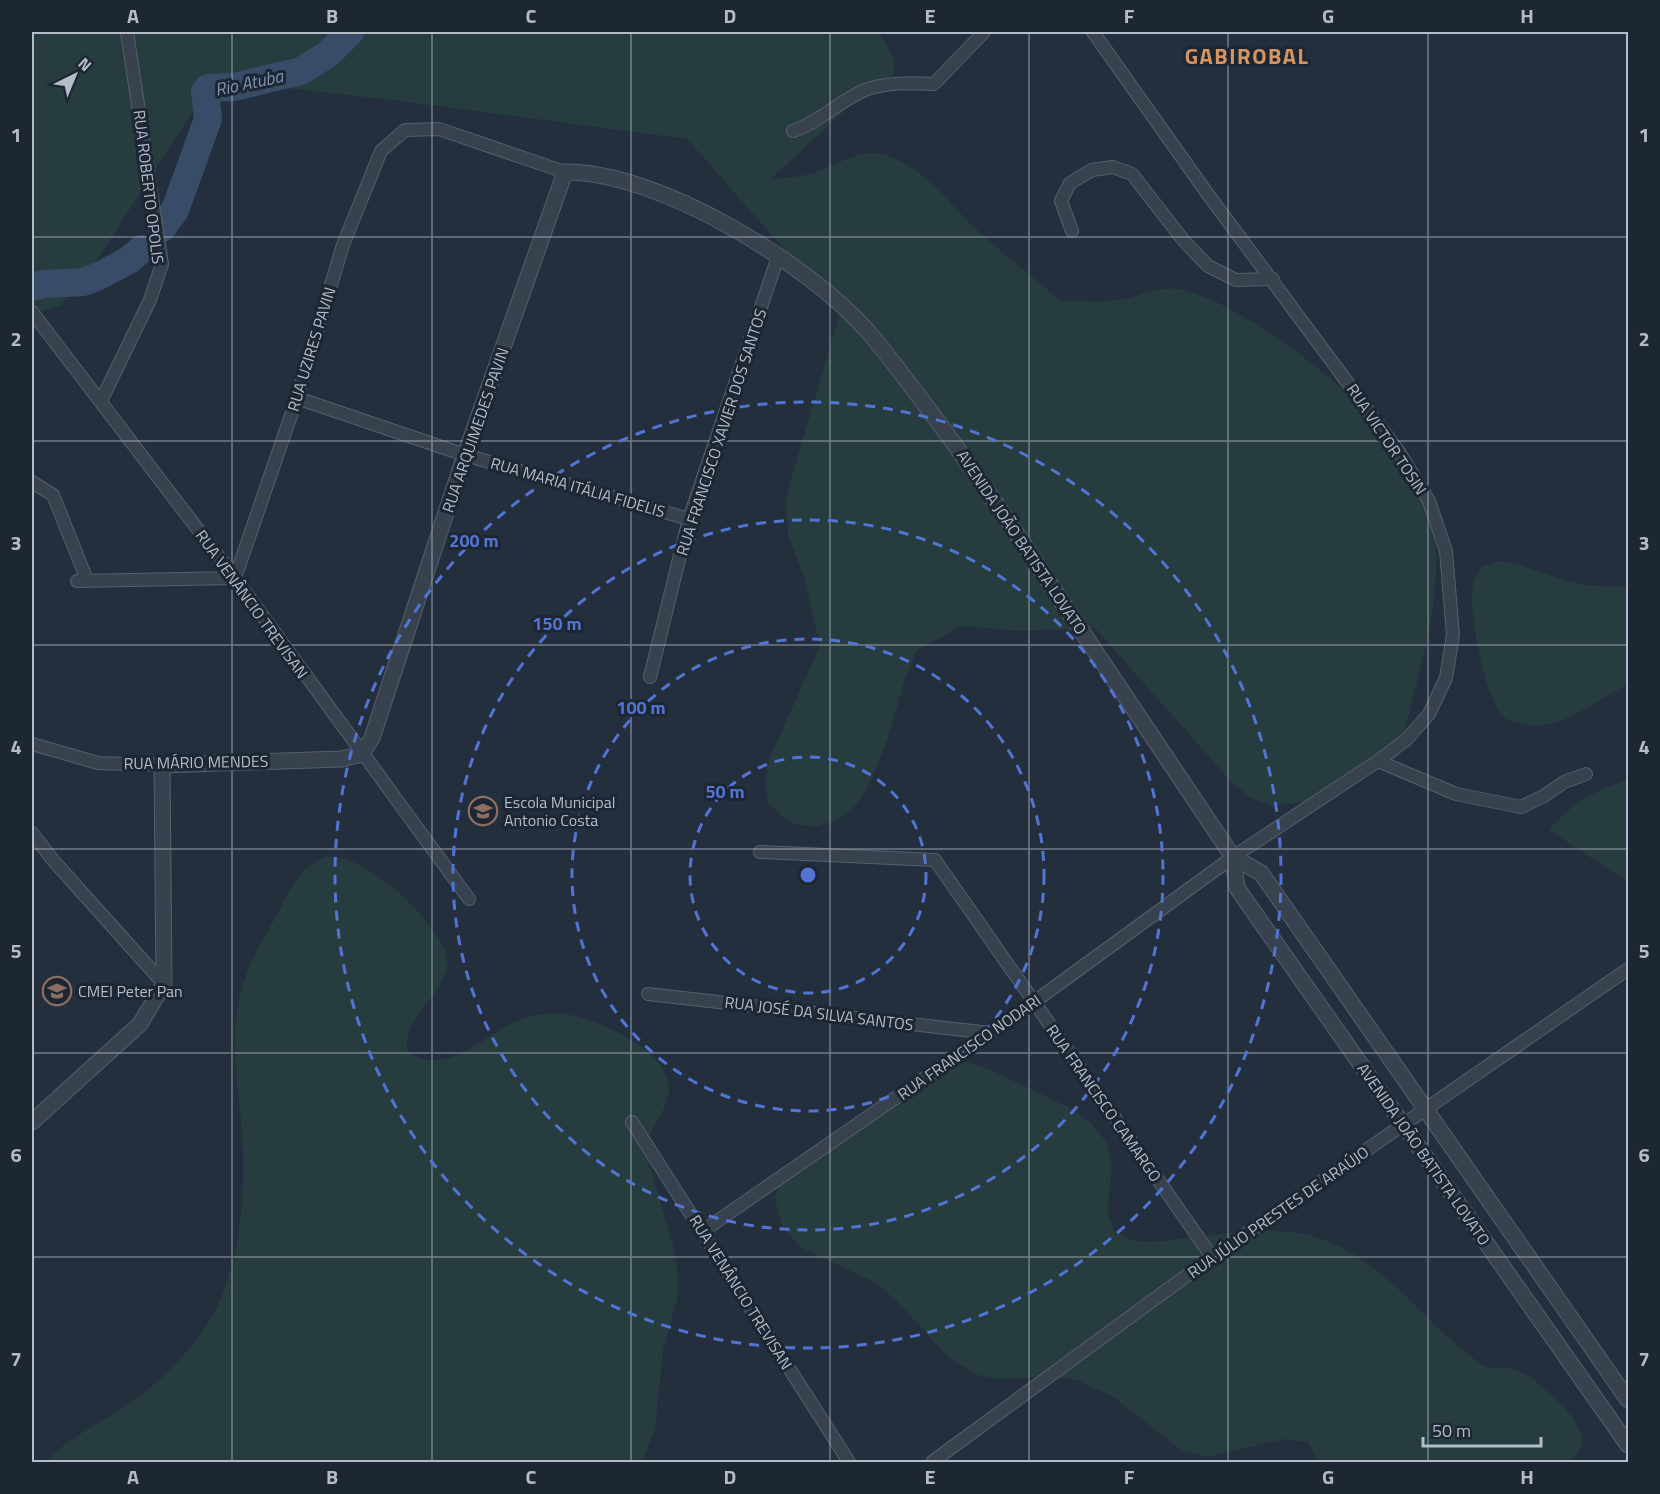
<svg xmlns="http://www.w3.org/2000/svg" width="1660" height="1494" viewBox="0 0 1660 1494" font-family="'Titillium Web',sans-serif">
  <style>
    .green { fill: #263c3f }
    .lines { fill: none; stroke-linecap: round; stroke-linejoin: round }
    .river { stroke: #394c67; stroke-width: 28 }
    .minor-casing { stroke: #565f6c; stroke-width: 14 }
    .tertiary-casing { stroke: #565f6c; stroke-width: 17 }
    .minor { stroke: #38414e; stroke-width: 12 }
    .tertiary { stroke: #38414e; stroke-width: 15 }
    .grid { fill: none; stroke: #b4bcc9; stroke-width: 1.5; stroke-opacity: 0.55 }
    .ring { fill: none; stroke: #5274d3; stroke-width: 3; stroke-dasharray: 10 8 }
    .labels { text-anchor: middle; stroke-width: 6; stroke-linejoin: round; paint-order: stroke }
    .street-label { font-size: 16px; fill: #b4bcc9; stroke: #1d2633 }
    .poi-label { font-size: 16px; fill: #b4bcc9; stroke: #1d2633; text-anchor: start }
    .water-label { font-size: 18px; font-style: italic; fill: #7c92b1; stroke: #1d2633 }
    .district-label { font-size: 22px; font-weight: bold; letter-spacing: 1.5px; fill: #d59563; stroke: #1d2633 }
    .centre { fill: #5274d3; stroke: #1d2633; stroke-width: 3 }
    .ring-label { font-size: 18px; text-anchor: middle; font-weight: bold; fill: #5274d3; stroke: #1d2633; stroke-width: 6; stroke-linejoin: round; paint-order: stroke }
    .neatline { fill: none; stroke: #b4bcc9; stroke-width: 2 }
    .grid-label { font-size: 20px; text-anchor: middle; font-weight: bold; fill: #b4bcc9 }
  </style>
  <rect width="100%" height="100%" fill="#242f3e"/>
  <path class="green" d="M32 32H879L894 59V74L878 90 856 100 770 180C786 177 805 177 820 171 839 163 858 150 881 154 922 163 948 203 977 230 1004 255 1033 277 1061 301 1081 300 1105 303 1125 299 1143 295 1159 286 1178 289 1233 298 1334 376 1372 418 1386 435 1396 458 1408 476 1420 496 1433 514 1435 537 1442 604 1418 674 1403 738L1306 802 1272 806 1250 797 1234 785 1095 628 1021 631 961 626 916 651 906 676 887 741 867 789 854 807 837 821 815 827 790 823 768 802 765 779 770 757 820 646 804 577 788 534 786 497 840 313 687 139 392 100 213 80 77 291 59 306 32 314Z
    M1500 561C1527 565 1551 577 1577 583 1594 587 1611 587 1628 586V685C1596 699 1566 729 1528 725 1522 725 1511 722 1506 719 1487 707 1471 620 1472 597 1472 585 1475 578 1481 567Z
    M1628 780V882L1549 830C1574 801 1592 792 1628 780Z
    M326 856C336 858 348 859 357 864 384 875 454 936 447 968 442 990 423 1004 413 1023 409 1030 408 1038 406 1045L409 1053C414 1055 421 1060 426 1060 466 1065 497 1021 535 1015 548 1013 562 1012 575 1016 604 1023 668 1051 669 1087 669 1107 653 1127 644 1145L674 1249 678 1275 677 1299 663 1350 655 1428 642 1462H46C72 1434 108 1420 138 1397 170 1373 204 1337 220 1301 242 1249 246 1186 242 1131 238 1086 229 1040 240 995 247 966 263 939 278 913 291 888 298 868 326 856Z
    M966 1062 989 1069 1070 1108 1091 1123 1107 1143 1112 1168 1107 1210 1114 1231 1130 1240 1149 1242C1197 1239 1266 1223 1312 1236 1379 1255 1419 1315 1470 1356 1496 1377 1492 1363 1516 1370 1528 1373 1540 1385 1549 1393 1568 1411 1600 1439 1569 1462H1316L1317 1459 1308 1442 1285 1439 1207 1457 1182 1451 1115 1398 1077 1380 1051 1377 999 1379 977 1375 949 1358 896 1300 874 1282 800 1247 782 1226 775 1199 782 1173 948 1066Z"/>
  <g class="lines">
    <path class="river" d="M162 228 175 210 208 119 205 92 208 88 234 87 301 71 328 54 350 32
      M32 287 45 284 83 282 97 277 129 260 142 249"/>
    <g class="minor-casing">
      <path id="minor" d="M793 131C820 122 839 101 865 90 886 82 913 83 934 84L984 32
        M1072 231 1061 201 1070 183 1092 170 1113 167 1132 174 1184 241 1208 266 1236 280 1273 279
        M32 312 235 578 469 899
        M297 398 465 455 689 519
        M101 401 150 300 162 264 127 32
        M32 482 53 495 87 580
        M77 581 235 578 297 398 343 245 381 151 405 130 439 129 565 172
        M650 677 689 519 778 257
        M32 744 98 763 162 765
        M1378 761 1456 794 1521 807 1544 796 1564 782 1586 774
        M32 833 52 859 164 984
        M760 852 935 860 1212 1257
        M648 994 990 1033
        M632 1122 849 1462
        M703 1231 1034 1002 1233 857 1378 761 1407 739 1429 714 1446 678 1453 635 1446 551 1429 501 1399 452 1207 193 1093 32
        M932 1462 1212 1257 1628 969"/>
    </g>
    <g class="tertiary-casing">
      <path id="tertiary" d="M1233 857 1261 873 1628 1400
        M32 1122 140 1024 164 984 162 765 341 759 362 754 372 738 465 455 565 172C658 171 810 264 870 334 883 349 895 365 907 381 953 440 995 501 1036 563 1102 661 1167 759 1233 857L1237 888 1628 1445"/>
    </g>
    <use href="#minor" class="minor"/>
    <use href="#tertiary" class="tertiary"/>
  </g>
  <path class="grid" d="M232 32V1462M432 32V1462M631 32V1462M830 32V1462M1029 32V1462M1228 32V1462M1428 32V1462M32 237H1628M32 441H1628M32 645H1628M32 849H1628M32 1053H1628M32 1257H1628"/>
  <g class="ring">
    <circle cx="808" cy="875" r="118"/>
    <circle cx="808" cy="875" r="236"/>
    <circle cx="808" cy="875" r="355"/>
    <circle cx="808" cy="875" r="473"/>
  </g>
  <defs>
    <g id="school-ring" transform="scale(1.5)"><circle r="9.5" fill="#1d2633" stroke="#8d6e63" stroke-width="1.5"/><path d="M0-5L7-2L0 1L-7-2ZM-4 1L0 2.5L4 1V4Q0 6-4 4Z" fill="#8d6e63"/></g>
  </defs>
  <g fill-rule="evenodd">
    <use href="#school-ring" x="483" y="811"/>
    <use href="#school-ring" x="57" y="991"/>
  </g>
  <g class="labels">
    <g class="street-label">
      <text transform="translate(149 187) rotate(83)" y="6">RUA ROBERTO OPOLIS</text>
      <text transform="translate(311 349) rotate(-73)" y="6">RUA UZIRES PAVIN</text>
      <text transform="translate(475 430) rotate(-71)" y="6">RUA ARQUIMEDES PAVIN</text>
      <text transform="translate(721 432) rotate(-72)" y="6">RUA FRANCISCO XAVIER DOS SANTOS</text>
      <text transform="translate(1387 439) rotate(56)" y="6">RUA VICTOR TOSIN</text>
      <text transform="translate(578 487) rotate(16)" y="6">RUA MARIA ITÁLIA FIDELIS</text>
      <text transform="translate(1022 542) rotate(56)" y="6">AVENIDA JOÃO BATISTA LOVATO</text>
      <text transform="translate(252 604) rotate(54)" y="6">RUA VENÂNCIO TREVISAN</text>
      <text transform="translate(196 762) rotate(-1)" y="6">RUA MÁRIO MENDES</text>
      <text transform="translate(819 1013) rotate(7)" y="6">RUA JOSÉ DA SILVA SANTOS</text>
      <text transform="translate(969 1047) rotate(-35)" y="6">RUA FRANCISCO NODARI</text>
      <text transform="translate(1104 1103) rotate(55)" y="6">RUA FRANCISCO CAMARGO</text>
      <text transform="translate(1424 1154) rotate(55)" y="6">AVENIDA JOÃO BATISTA LOVATO</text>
      <text transform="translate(1278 1212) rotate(-35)" y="6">RUA JÚLIO PRESTES DE ARAÚJO</text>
      <text transform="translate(741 1292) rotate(58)" y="6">RUA VENÂNCIO TREVISAN</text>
    </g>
    <g class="poi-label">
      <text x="504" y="808">Escola Municipal<tspan x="504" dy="18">Antonio Costa</tspan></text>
      <text x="78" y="997">CMEI Peter Pan</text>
    </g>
    <g class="water-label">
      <text transform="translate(249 83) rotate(-12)" y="6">Rio Atuba</text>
    </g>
    <g class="district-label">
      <text x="1247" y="64">GABIROBAL</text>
    </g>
  </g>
  <circle cx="808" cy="875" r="9" class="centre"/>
  <g class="ring-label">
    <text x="474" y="547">200 m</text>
    <text x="557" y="630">150 m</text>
    <text x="641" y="714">100 m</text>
    <text x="725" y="798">50 m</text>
  </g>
  <rect width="1660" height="1494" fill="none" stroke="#1d2633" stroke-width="66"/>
  <g transform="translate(75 75) rotate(43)" stroke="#1d2633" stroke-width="4.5" paint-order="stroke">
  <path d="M0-4.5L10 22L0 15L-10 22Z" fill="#b4bcc9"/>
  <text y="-9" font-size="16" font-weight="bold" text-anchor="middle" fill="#b4bcc9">N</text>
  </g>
  <path d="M1423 1437v9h118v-9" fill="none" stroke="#b4bcc9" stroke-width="3"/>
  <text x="1432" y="1437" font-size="18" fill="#b4bcc9" stroke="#1d2633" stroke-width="4.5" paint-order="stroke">50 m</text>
  <rect x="33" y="33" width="1594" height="1428" class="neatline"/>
  <g class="grid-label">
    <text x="133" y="23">A</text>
    <text x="332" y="23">B</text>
    <text x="531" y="23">C</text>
    <text x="730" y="23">D</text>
    <text x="930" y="23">E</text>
    <text x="1129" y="23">F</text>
    <text x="1328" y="23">G</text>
    <text x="1527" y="23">H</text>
    <text x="16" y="142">1</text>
    <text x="1644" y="142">1</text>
    <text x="16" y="346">2</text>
    <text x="1644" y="346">2</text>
    <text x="16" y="550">3</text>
    <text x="1644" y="550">3</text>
    <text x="16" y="754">4</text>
    <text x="1644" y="754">4</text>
    <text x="16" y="958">5</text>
    <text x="1644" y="958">5</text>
    <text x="16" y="1162">6</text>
    <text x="1644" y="1162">6</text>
    <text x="16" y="1366">7</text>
    <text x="1644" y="1366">7</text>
    <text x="133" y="1484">A</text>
    <text x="332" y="1484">B</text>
    <text x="531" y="1484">C</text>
    <text x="730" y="1484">D</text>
    <text x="930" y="1484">E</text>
    <text x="1129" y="1484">F</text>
    <text x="1328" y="1484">G</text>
    <text x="1527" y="1484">H</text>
  </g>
</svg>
